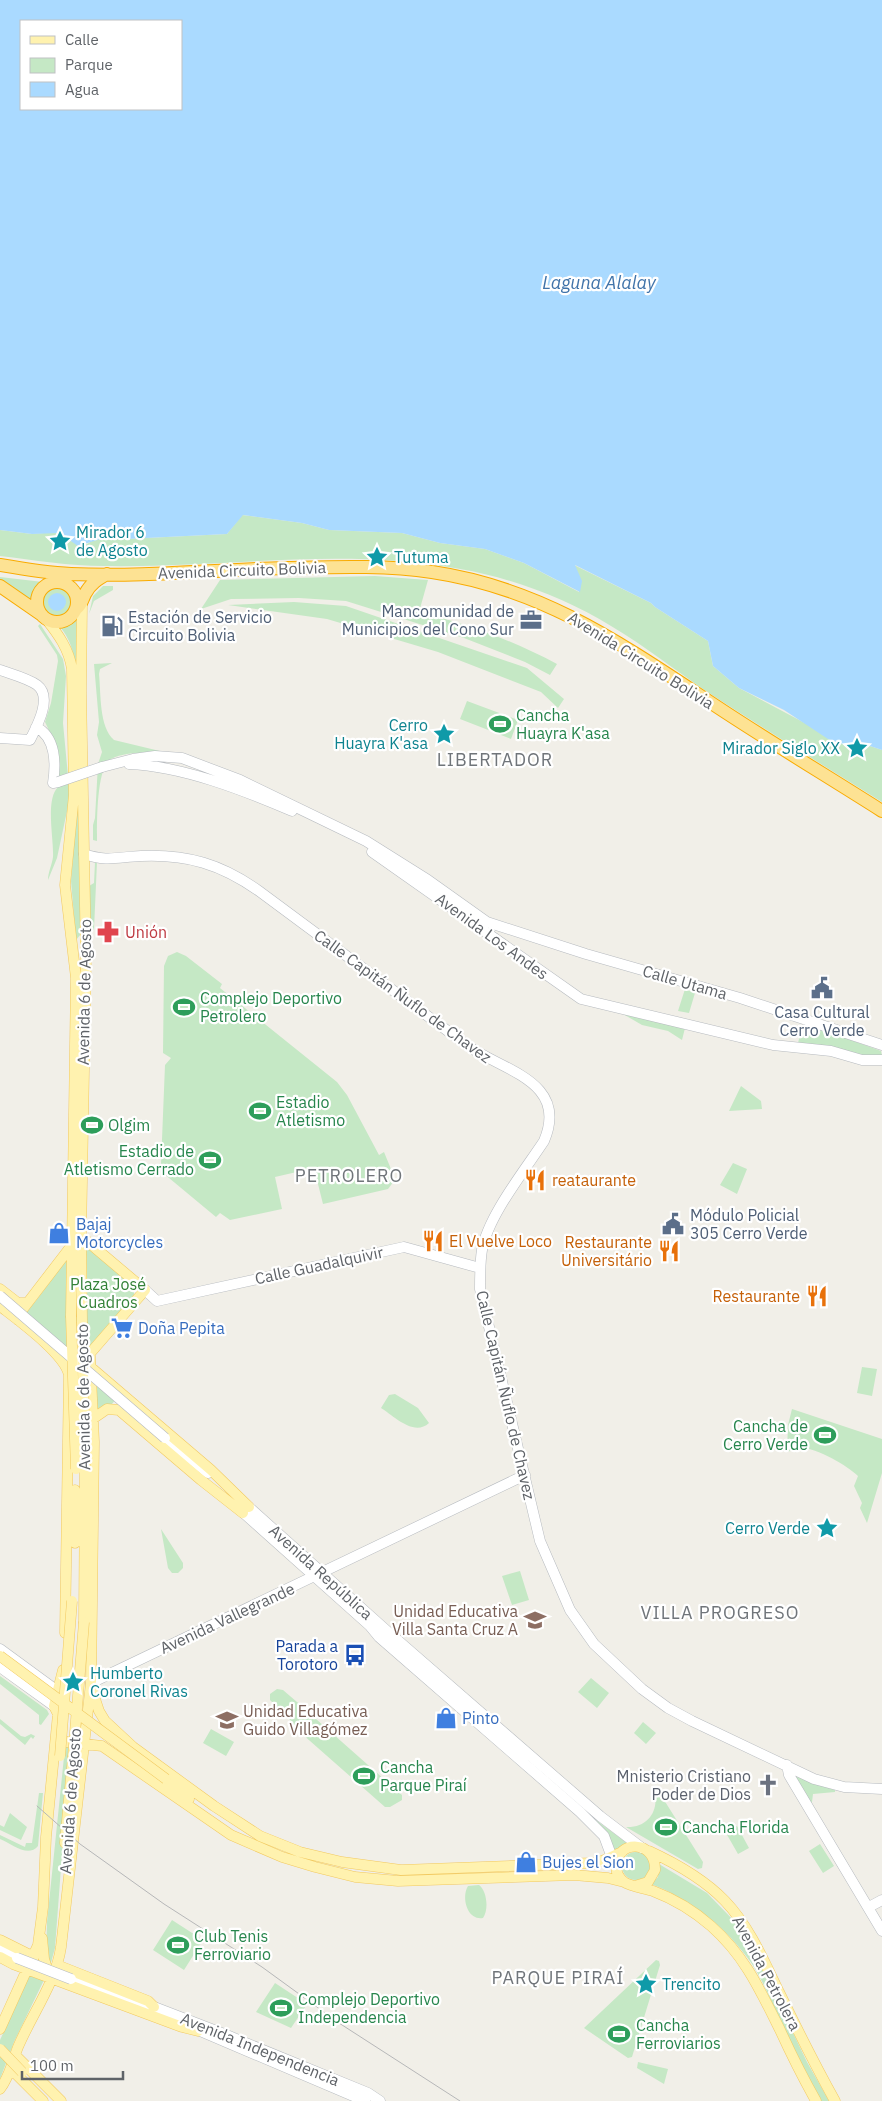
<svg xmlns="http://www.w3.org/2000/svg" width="882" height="2101" viewBox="0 0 882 2101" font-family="'IBM Plex Sans',sans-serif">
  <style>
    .green { fill: #c5e8c5 }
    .water { fill: #aadaff; fill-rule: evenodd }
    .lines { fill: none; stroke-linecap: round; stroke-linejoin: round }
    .secondary-casing { stroke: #b6babf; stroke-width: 11 }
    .primary-casing { stroke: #f2c960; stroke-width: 11 }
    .highway-casing { stroke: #f9ab00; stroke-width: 14 }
    .secondary { stroke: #fff; stroke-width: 10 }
    .primary { stroke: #fff2af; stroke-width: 10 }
    .highway { stroke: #fde293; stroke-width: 12 }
    .tram { stroke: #b6b7b8; stroke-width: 1 }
    .secondary-bridge-casing { stroke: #b6babf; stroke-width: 11; stroke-linecap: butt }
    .primary-bridge-casing { stroke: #f2c960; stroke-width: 11; stroke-linecap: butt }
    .secondary-bridge { stroke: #fff; stroke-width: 10 }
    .primary-bridge { stroke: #fff2af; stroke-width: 10 }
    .labels { text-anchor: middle; stroke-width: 4.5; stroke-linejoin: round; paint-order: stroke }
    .culture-label { font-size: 16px; fill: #0d838f; stroke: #fff; text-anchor: start }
    .street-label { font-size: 16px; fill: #5f6368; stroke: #fff }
    .service-label { font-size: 16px; fill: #4e5e75; stroke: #fff; text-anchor: start }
    .leisure-label { font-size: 16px; fill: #27864d; stroke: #fff; text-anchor: start }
    .health-label { font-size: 16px; fill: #be3a42; stroke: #fff; text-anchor: start }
    .food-label { font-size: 16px; fill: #c56008; stroke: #fff; text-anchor: start }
    .shop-label { font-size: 16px; fill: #366cbe; stroke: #fff; text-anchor: start }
    .park-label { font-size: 16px; fill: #348238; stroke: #fff }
    .education-label { font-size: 16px; fill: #785e54; stroke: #fff; text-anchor: end }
    .transit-label { font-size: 16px; fill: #164399; stroke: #fff; text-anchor: end }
    .worship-label { font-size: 16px; fill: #5b616d; stroke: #fff; text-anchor: end }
    .water-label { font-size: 18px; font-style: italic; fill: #4174aa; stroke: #fff }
    .neighbourhood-label { font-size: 18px; letter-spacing: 1px; fill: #70757a; stroke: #fff }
  </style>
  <rect width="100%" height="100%" fill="#f1efe8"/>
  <path class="green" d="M242 515 302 523 329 530 402 533 440 543 485 549 524 563 579 592 574 565 651 603 655 607 708 641 713 666 739 688 848 746 867 745 882 750V802C824 766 766 730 709 693 676 671 645 646 611 626 565 598 512 578 460 569 342 547 223 568 104 566 69 566 34 560 0 556V530L32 534 55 532 65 536 70 541 87 544 97 538 107 537 126 539 227 534Z
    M375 576 428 580 419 612C468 624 512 640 557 664L550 675 525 662 464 638 346 601 299 598 231 599 201 609 220 580Z
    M0 577 43 582 34 591 33 603 0 582Z
    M103 586H113V590L94 601 89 614 93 596Z
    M41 602a16 16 0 1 1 32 0a16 16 0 1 1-32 0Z
    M294 602 346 606 527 668 564 699 558 708 541 692 438 652 327 619 228 605Z
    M78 616 77 679C75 660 73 641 59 626L67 624Z
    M40 624 63 659 66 676 63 723 70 797 57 858 48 880C48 872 52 865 53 857 54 839 45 800 58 787L53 739 45 722 51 703 58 661 57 655 38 626Z
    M112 663 100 669 99 674C101 694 99 727 114 740L168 753C152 753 125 751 111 759 96 767 97 825 97 841L93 840V825L95 818 98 764 102 752 97 735 99 722 94 664Z
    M467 701 518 720 511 739 460 719Z
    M78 791 80 818 81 934 76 940 71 881Z
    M95 862H97L94 929 89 936V886L94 883Z
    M177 952 186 956 222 984 220 988 337 1082 347 1095 379 1155 384 1152 393 1174 394 1181 388 1189 323 1204 314 1168 275 1177 282 1209 230 1220 220 1213 216 1217 163 1173 161 1164 165 1065 171 1058 163 1053 164 966 168 956Z
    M685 989 695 993 689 1013 678 1011Z
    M623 1014 685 1028 682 1040 668 1031 642 1025Z
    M807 1024 881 1051 882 1056H864L798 1043 802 1027Z
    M741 1086 761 1101 762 1109 729 1111Z
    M733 1163 747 1169 737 1194 720 1185Z
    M84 1243 134 1286V1296L81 1359H67L25 1311 35 1302 67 1258V1318L86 1317Z
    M862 1367 877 1369 872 1396 857 1393Z
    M95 1375 120 1395 111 1405 97 1409Z
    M395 1394 418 1408 429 1423C414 1437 394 1416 381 1408L389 1395Z
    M792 1409 882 1439V1473L867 1523 860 1508 862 1503 854 1486 858 1476C848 1466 817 1448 802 1448 797 1448 791 1451 787 1452L788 1425Z
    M161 1529 183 1563V1568L178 1573H172L168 1568Z
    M520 1571 529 1600 512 1605 502 1576Z
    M0 1676 47 1710 49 1714 41 1725 39 1724V1715L0 1684Z
    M591 1678 609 1693 597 1708 578 1692Z
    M277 1689 283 1690 304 1708 311 1711 316 1719 402 1795V1800L390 1807H385L293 1726 292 1722 270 1700V1694Z
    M477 1716 596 1820 627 1843 615 1851Z
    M0 1719 21 1736 25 1737 31 1734 35 1736 33 1739 31 1737 25 1745 0 1724Z
    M643 1722 656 1733 646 1744 634 1733Z
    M211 1729 234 1742 226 1756 203 1743Z
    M57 1745 70 1747 55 1948 49 1970 46 1960 47 1922 64 1757Z
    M793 1774 807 1781 835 1790V1792L813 1794 812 1802 810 1804Z
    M654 1790 659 1792 703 1862 702 1868 698 1869 626 1827C648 1828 660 1810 654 1790Z
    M39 1793H43L38 1846C28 1858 12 1844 0 1839V1835L25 1847 26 1843H32Z
    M10 1813 27 1827 21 1840 0 1830V1825L4 1827Z
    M737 1826 749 1848 738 1854 726 1833Z
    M820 1844 834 1866 823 1873 809 1851Z
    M622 1866a14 14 0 1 1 28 0a14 14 0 1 1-28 0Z
    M659 1864 707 1893 738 1925 750 1943 807 2062 829 2101H821C807 2074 793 2047 779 2019 771 2001 763 1981 752 1964 728 1929 691 1899 651 1884L658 1877Z
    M479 1885C487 1891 489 1910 483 1918 467 1921 461 1897 468 1886Z
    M172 1920 203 1940 184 1970 153 1950Z
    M656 1960 659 1961 660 1965 632 2057 628 2058 584 2028Z
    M30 1974 44 1980 14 2042 0 2079V2040Z
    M275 1983 307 2004 291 2028 256 2012Z
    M638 2062 668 2069 664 2084 637 2068Z"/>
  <path class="water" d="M0 0H882V750L867 745 848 746 828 739 784 710 739 688 713 666 708 641 655 607 651 603 575 565 582 581 580 592 524 563 485 549 440 543 402 533 329 530 302 523 243 515 227 534 126 539 107 537 78 546 59 533 32 534 0 530ZM181 21V109H21V21Z
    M48 602a9 9 0 1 1 18 0a9 9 0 1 1-18 0Z"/>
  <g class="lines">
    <g class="secondary-casing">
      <path id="secondary" d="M0 670C11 674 27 678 37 685 53 697 37 726 30 740L0 738
        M36 727C56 737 56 764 53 783L58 782
        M129 764C182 766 243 790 292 811
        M102 767 133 759 155 756 182 758 240 780 366 841 428 880 487 922 586 954 740 998 882 1045
        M372 852 581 999 773 1045 831 1051 862 1060H882
        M84 854C107 862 118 857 141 856 187 854 221 864 259 891L468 1046C504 1071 569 1082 544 1141 525 1170 488 1216 482 1250 480 1262 480 1276 480 1289L540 1541 570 1610 594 1644 642 1689 668 1708 692 1721 814 1779 844 1787 882 1789
        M145 1290 157 1301 404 1247 480 1268
        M165 1438 208 1473
        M242 1501 386 1630 600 1816 642 1848
        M238 1508 370 1626 379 1637 580 1812 604 1836 614 1863
        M0 1649 56 1690
        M0 1667 54 1706
        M91 1683 525 1475
        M787 1765 789 1775 882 1931
        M869 1907 882 1900
        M0 1949 17 1958
        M71 1979 138 2004 154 2007 224 2034 368 2093 380 2101
        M193 2028 365 2101"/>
    </g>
    <g class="primary-casing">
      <path id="primary" d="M76 596 82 604 81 691 86 958 81 1236 82 1322
        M46 619C58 634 69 649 72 669L74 795 65 885 76 978 71 1316
        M81 1236 145 1290 86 1358
        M0 1289 18 1303H27
        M0 1306C18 1320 65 1354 69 1375L65 1633
        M18 1320 19 1314 72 1245
        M88 1365 211 1470 249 1507
        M94 1418 107 1409 119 1410 201 1480 243 1513
        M75 1543V1490
        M84 1622 85 1468
        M92 1690 99 1711 105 1721 133 1747 214 1806 260 1836 300 1852 342 1862 401 1870 592 1863 602 1861 622 1852
        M56 1738 67 1742 102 1746 231 1835 282 1857 315 1867 355 1877 398 1881 574 1875 608 1878 624 1882
        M165 1781 189 1799
        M65 1843 73 1757
        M649 1851C675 1863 705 1880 725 1901 749 1926 764 1961 779 1992 797 2029 815 2065 835 2101
        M635 1886 648 1882 655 1870C656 1840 617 1839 616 1866 616 1872 619 1878 624 1882 632 1887 644 1888 653 1891 674 1899 694 1911 711 1926 745 1956 760 1990 780 2030 791 2054 803 2078 816 2101
        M42 1938 44 1959 49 1975
        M0 1940 34 1957
        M0 1957 13 1964 182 2027 198 2031
        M57 1965 148 2001 154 2007
        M0 2029 38 1945 43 1907 46 1837 58 1714 54 1706 63 1670
        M15 2055 61 2101
        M11 2069 43 2101
        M0 2089C10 2076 12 2062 18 2047 32 2014 56 1982 61 1947L91 1683 94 1442 90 1356"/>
    </g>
    <g class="highway-casing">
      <path id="highway" d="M0 565C23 569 47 573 71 574 141 577 215 570 285 568 334 567 384 565 432 572 548 589 630 650 725 712 777 746 830 778 882 811
        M37 602a20 20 0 1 1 40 0a20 20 0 1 1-40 0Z
        M0 586 42 615
        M77 608C82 604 82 600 85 594 90 584 98 579 107 574"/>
    </g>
    <use href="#secondary" class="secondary"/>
    <use href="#primary" class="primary"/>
    <use href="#highway" class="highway"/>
    <path class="tram" d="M37 1806 80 1844 164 1904 262 1967 339 2023 460 2101"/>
    <g class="secondary-bridge-casing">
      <path id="secondary-bridge" d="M58 782 102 767
        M0 1296 165 1438
        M17 1958 71 1979"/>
    </g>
    <g class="primary-bridge-casing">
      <path id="primary-bridge" d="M71 1316 76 1469
        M82 1322 85 1468
        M0 1656 166 1779
        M60 1756 72 1601
        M73 1757 84 1622
        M0 2049 22 2072"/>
    </g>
    <use href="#secondary-bridge" class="secondary-bridge"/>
    <use href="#primary-bridge" class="primary-bridge"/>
  </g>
  <defs>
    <g id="sight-bare" transform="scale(1.725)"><path d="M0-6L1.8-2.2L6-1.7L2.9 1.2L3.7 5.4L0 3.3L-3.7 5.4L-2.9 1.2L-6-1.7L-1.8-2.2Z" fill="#0f9aa8" stroke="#fff" stroke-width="2.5" paint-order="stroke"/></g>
    <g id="office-bare" transform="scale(1.725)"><path d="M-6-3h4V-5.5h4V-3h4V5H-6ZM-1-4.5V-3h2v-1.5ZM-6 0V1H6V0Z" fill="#5c6f8a" stroke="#fff" stroke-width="2.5" paint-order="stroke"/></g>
    <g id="fuel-bare" transform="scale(1.725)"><path d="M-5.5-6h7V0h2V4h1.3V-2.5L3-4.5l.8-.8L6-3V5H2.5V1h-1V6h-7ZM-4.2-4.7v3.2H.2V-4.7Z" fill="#5c6f8a" stroke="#fff" stroke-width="2.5" paint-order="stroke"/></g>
    <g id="stadium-bare" transform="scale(1.725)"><path d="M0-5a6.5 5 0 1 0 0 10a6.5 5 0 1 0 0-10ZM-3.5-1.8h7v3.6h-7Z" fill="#2e9e5b" stroke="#fff" stroke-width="2.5" paint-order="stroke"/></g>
    <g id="pharmacy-bare" transform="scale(1.725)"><path d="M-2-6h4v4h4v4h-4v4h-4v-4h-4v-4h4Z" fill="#e0444e" stroke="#fff" stroke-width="2.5" paint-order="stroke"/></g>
    <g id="civic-bare" transform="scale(1.725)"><path d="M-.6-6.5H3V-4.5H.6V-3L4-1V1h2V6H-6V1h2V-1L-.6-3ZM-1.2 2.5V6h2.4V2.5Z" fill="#5c6f8a" stroke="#fff" stroke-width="2.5" paint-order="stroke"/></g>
    <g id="restaurant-bare" transform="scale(1.725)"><path d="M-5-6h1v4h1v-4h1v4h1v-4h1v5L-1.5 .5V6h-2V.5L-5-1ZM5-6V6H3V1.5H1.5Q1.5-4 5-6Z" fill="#e8710a" stroke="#fff" stroke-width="2.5" paint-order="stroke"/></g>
    <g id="shop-bare" transform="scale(1.725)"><path d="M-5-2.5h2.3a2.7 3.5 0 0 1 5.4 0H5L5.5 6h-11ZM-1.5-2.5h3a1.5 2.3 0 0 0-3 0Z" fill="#3f7fe0" stroke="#fff" stroke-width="2.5" paint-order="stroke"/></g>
    <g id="supermarket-bare" transform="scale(1.725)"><path d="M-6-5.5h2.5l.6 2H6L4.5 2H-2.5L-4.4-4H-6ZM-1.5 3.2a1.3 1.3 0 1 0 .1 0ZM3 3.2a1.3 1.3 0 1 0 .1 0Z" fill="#3f7fe0" stroke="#fff" stroke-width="2.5" paint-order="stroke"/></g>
    <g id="school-bare" transform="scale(1.725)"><path d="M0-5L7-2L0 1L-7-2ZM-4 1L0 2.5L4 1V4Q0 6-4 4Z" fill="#8d6e63" stroke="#fff" stroke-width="2.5" paint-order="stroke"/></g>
    <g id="bus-bare" transform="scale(1.725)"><path d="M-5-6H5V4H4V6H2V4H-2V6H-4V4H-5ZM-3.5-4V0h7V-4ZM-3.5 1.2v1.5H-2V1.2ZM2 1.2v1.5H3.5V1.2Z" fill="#1a4fb4" stroke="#fff" stroke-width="2.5" paint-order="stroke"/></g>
    <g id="church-bare" transform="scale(1.725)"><path d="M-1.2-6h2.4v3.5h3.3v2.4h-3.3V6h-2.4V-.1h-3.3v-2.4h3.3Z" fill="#6b7280" stroke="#fff" stroke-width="2.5" paint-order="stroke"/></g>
  </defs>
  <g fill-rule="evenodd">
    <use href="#sight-bare" x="60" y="541"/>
    <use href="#sight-bare" x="377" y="557"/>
    <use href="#office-bare" x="531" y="620"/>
    <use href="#fuel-bare" x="112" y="626"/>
    <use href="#stadium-bare" x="500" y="724"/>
    <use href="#sight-bare" x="444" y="734"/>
    <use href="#sight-bare" x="857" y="748"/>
    <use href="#pharmacy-bare" x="108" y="932"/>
    <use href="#civic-bare" x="822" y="988"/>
    <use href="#stadium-bare" x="184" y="1007"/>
    <use href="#stadium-bare" x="260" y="1111"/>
    <use href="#stadium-bare" x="92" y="1125"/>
    <use href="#stadium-bare" x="210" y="1160"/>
    <use href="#restaurant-bare" x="535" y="1180"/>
    <use href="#civic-bare" x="673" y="1224"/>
    <use href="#shop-bare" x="59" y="1233"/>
    <use href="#restaurant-bare" x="433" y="1241"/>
    <use href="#restaurant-bare" x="669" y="1251"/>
    <use href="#restaurant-bare" x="817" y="1296"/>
    <use href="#supermarket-bare" x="122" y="1328"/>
    <use href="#stadium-bare" x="825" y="1435"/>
    <use href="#sight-bare" x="827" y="1528"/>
    <use href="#school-bare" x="535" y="1620"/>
    <use href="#bus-bare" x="355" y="1655"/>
    <use href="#sight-bare" x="73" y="1682"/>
    <use href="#shop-bare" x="446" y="1718"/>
    <use href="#school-bare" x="227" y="1720"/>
    <use href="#stadium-bare" x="364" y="1776"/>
    <use href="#church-bare" x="768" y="1785"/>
    <use href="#stadium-bare" x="666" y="1827"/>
    <use href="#shop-bare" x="526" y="1862"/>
    <use href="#stadium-bare" x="178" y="1945"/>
    <use href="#sight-bare" x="646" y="1984"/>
    <use href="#stadium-bare" x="281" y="2008"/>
    <use href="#stadium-bare" x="619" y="2034"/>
  </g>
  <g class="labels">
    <g class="culture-label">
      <text x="76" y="538">Mirador 6<tspan x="76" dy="18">de Agosto</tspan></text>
      <text x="394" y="563">Tutuma</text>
      <text x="428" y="731" text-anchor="end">Cerro<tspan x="428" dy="18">Huayra K'asa</tspan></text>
      <text x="840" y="754" text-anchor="end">Mirador Siglo XX</text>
      <text x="810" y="1534" text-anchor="end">Cerro Verde</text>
      <text x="90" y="1679">Humberto<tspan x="90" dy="18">Coronel Rivas</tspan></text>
      <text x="662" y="1990">Trencito</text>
    </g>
    <g class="street-label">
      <text transform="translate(242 570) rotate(-2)" y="6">Avenida Circuito Bolivia</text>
      <text transform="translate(641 660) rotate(32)" y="6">Avenida Circuito Bolivia</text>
      <text transform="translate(492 936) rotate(36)" y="6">Avenida Los Andes</text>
      <text transform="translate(685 982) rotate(16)" y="6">Calle Utama</text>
      <text transform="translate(84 992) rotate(-89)" y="6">Avenida 6 de Agosto</text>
      <text transform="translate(403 996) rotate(36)" y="6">Calle Capitán Ñuflo de Chavez</text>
      <text transform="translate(319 1265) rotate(-12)" y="6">Calle Guadalquivir</text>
      <text transform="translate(506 1395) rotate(77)" y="6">Calle Capitán Ñuflo de Chavez</text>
      <text transform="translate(83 1397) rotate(-91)" y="6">Avenida 6 de Agosto</text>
      <text transform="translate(321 1572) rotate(42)" y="6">Avenida República</text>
      <text transform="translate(227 1618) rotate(-25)" y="6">Avenida Vallegrande</text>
      <text transform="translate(70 1801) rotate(-86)" y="6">Avenida 6 de Agosto</text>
      <text transform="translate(767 1973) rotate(62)" y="6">Avenida Petrolera</text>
      <text transform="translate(260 2049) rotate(22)" y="6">Avenida Independencia</text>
    </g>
    <g class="service-label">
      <text x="514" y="617" text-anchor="end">Mancomunidad de<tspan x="514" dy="18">Municipios del Cono Sur</tspan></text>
      <text x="128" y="623">Estación de Servicio<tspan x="128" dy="18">Circuito Bolivia</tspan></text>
      <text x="822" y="1018" text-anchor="middle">Casa Cultural<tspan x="822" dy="18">Cerro Verde</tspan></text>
      <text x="690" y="1221">Módulo Policial<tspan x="690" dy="18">305 Cerro Verde</tspan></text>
    </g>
    <g class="leisure-label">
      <text x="516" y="721">Cancha<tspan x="516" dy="18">Huayra K'asa</tspan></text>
      <text x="200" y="1004">Complejo Deportivo<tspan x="200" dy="18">Petrolero</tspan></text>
      <text x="276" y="1108">Estadio<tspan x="276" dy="18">Atletismo</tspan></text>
      <text x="108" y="1131">Olgim</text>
      <text x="194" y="1157" text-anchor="end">Estadio de<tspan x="194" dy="18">Atletismo Cerrado</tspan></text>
      <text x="808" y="1432" text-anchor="end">Cancha de<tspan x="808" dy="18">Cerro Verde</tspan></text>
      <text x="380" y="1773">Cancha<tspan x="380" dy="18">Parque Piraí</tspan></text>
      <text x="682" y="1833">Cancha Florida</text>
      <text x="194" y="1942">Club Tenis<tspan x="194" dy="18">Ferroviario</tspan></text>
      <text x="298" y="2005">Complejo Deportivo<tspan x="298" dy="18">Independencia</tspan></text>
      <text x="636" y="2031">Cancha<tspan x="636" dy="18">Ferroviarios</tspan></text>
    </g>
    <g class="health-label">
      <text x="125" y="938">Unión</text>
    </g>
    <g class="food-label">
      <text x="552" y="1186">reataurante</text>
      <text x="449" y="1247">El Vuelve Loco</text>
      <text x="652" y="1248" text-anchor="end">Restaurante<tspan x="652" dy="18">Universitário</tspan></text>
      <text x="800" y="1302" text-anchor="end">Restaurante</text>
    </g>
    <g class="shop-label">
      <text x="76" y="1230">Bajaj<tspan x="76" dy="18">Motorcycles</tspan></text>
      <text x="138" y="1334">Doña Pepita</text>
      <text x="462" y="1724">Pinto</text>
      <text x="542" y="1868">Bujes el Sion</text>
    </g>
    <g class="park-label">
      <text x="108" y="1290">Plaza José<tspan x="108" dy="18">Cuadros</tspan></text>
    </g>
    <g class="education-label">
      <text x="518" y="1617">Unidad Educativa<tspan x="518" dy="18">Villa Santa Cruz A</tspan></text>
      <text x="243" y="1717" text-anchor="start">Unidad Educativa<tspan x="243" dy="18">Guido Villagómez</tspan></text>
    </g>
    <g class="transit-label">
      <text x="338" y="1652">Parada a<tspan x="338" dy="18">Torotoro</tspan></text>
    </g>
    <g class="worship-label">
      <text x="751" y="1782">Mnisterio Cristiano<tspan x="751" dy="18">Poder de Dios</tspan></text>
    </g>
    <g class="water-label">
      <text x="599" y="289">Laguna Alalay</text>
    </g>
    <g class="neighbourhood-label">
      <text x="495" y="766">LIBERTADOR</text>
      <text x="349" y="1182">PETROLERO</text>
      <text x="720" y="1619">VILLA PROGRESO</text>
      <text x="558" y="1984">PARQUE PIRAÍ</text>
    </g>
  </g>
  <rect x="20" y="20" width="162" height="90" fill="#ffffff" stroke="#bfc1c3"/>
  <rect x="30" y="36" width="25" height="8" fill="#fff2af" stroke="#bfc1c3"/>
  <text x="65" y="45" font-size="15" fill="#5f6368">Calle</text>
  <rect x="30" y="58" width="25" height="15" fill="#c5e8c5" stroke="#bfc1c3"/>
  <text x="65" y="70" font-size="15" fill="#5f6368">Parque</text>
  <rect x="30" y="82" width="25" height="15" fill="#aadaff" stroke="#bfc1c3"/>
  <text x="65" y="95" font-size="15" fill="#5f6368">Agua</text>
  <path d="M22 2071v8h101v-8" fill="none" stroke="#5f6368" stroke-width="2.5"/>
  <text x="30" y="2071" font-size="15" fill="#5f6368" stroke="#ffffff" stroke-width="4" paint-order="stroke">100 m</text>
</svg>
